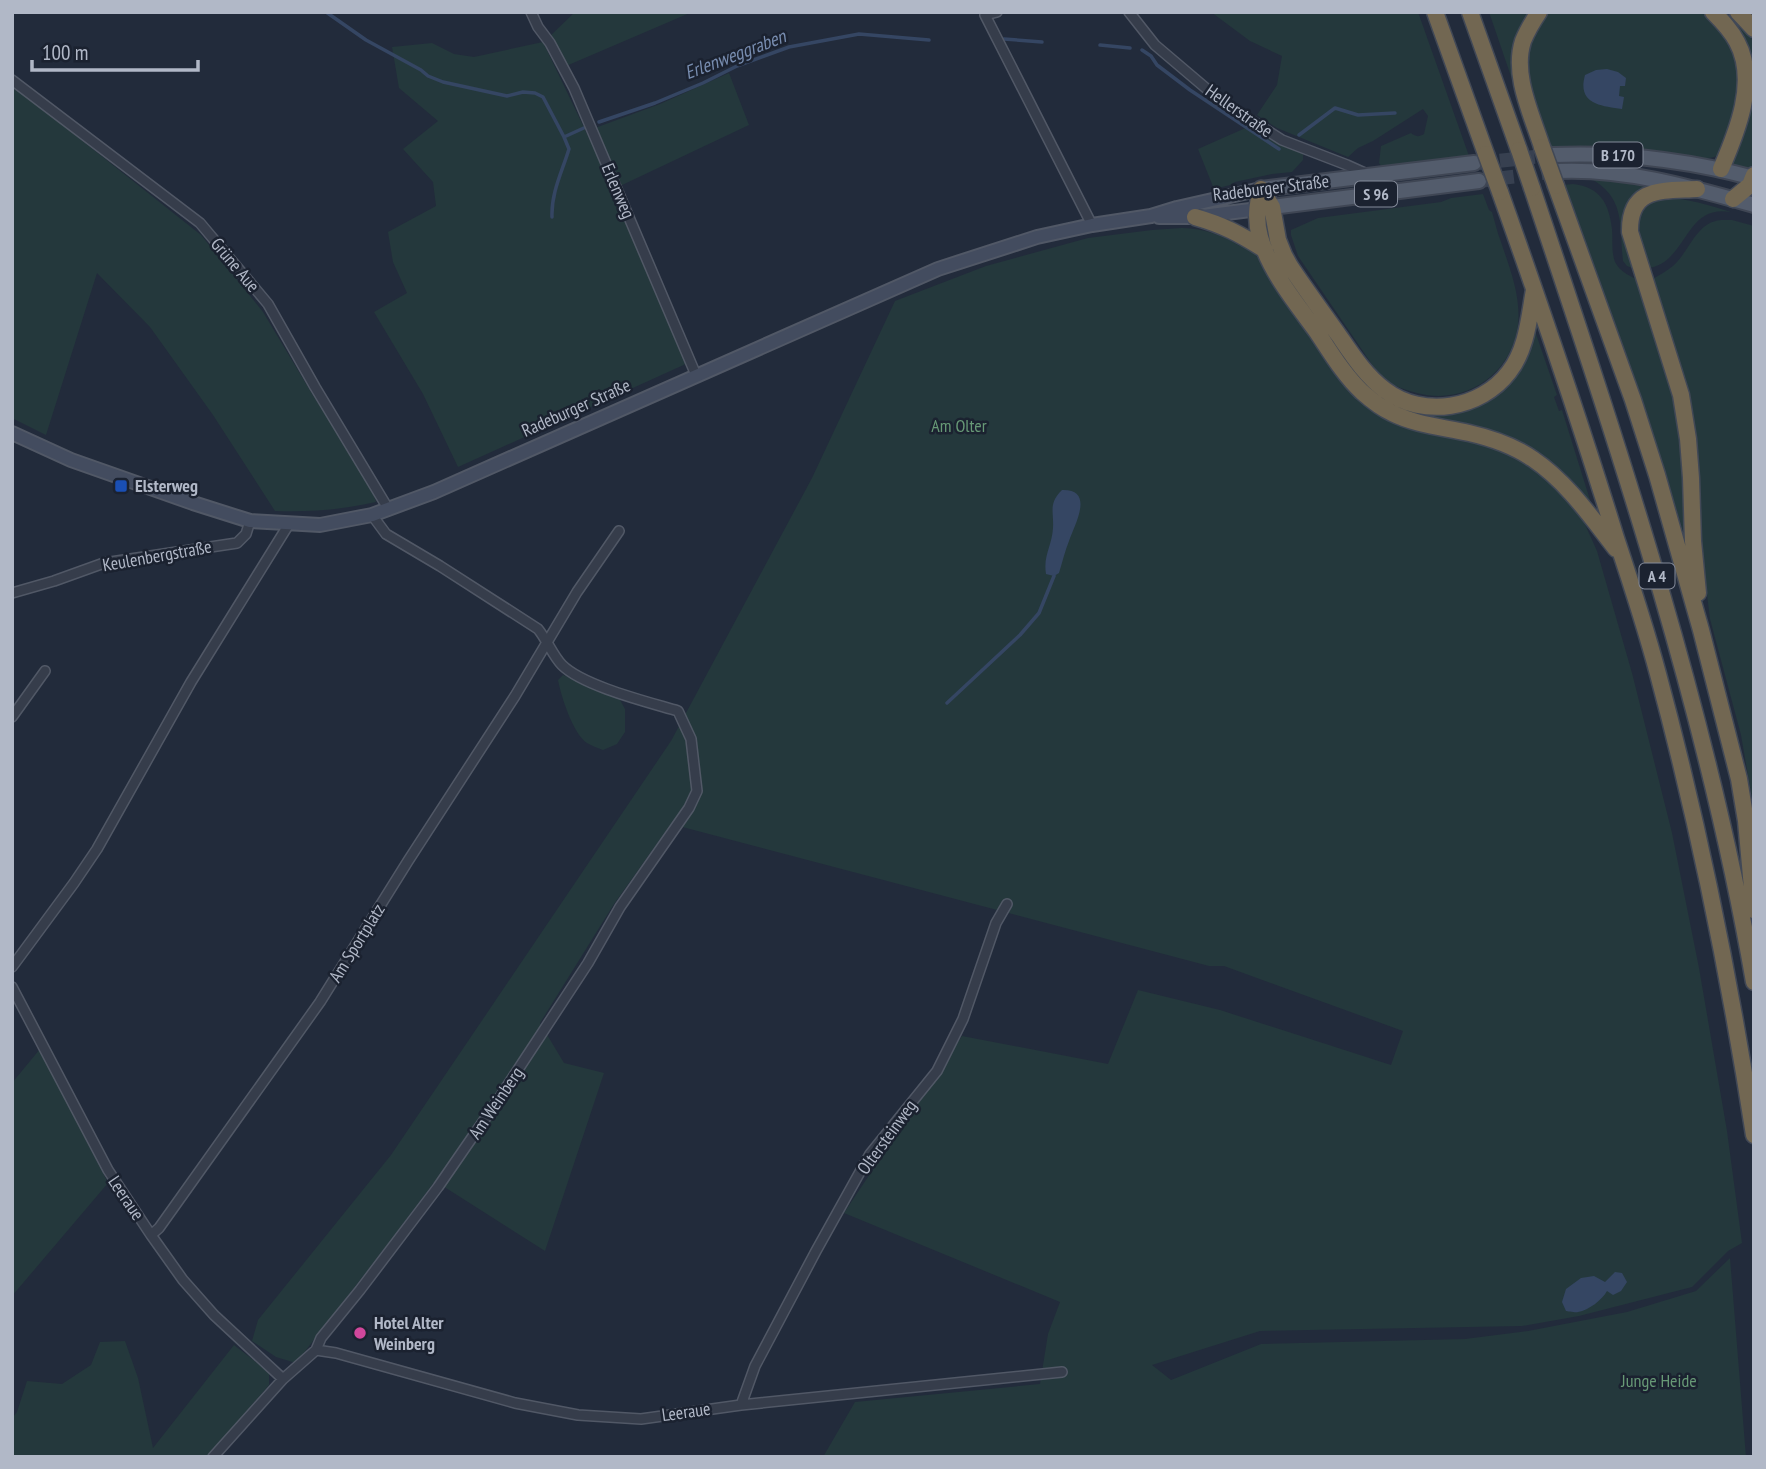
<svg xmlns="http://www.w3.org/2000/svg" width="1766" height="1469" viewBox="0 0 1766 1469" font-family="'PT Sans Narrow',sans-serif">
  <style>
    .green { fill: #24383c }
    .water { fill: #354663 }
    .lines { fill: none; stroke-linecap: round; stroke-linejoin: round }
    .stream { stroke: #354663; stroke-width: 3.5 }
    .primary-tunnel { stroke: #374050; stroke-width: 14; stroke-dasharray: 14 7; stroke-linecap: butt }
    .street-casing { stroke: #515866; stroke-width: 12 }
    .secondary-casing { stroke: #515866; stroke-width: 16 }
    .primary-casing { stroke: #3f4654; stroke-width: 18 }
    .highway-casing { stroke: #414856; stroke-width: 19 }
    .street { stroke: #363d4b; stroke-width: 9 }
    .secondary { stroke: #434c5f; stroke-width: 12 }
    .primary { stroke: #535c6c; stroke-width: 14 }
    .highway { stroke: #726752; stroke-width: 16 }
    .highway-bridge-casing { stroke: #414856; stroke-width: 19; stroke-linecap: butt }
    .highway-bridge { stroke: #726752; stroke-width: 16 }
    .transit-dot { fill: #1a4fb4; stroke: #1b2230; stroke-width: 2.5 }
    .hotel-dot { fill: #d1479c; stroke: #1b2230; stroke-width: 2.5 }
    .labels { text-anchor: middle; stroke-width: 5; stroke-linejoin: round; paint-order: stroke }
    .shield { fill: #1b2230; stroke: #848b9a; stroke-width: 2 }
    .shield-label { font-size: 16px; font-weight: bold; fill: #b1b8c7 }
    .street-label { font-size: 18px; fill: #b1b8c7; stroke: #1b2230 }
    .park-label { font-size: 18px; fill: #679976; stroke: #1b2230 }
    .poi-label { font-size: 18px; font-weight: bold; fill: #b1b8c7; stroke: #1b2230; text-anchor: start }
    .water-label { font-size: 19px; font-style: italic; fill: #788db0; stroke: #1b2230 }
  </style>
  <rect width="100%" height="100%" fill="#222b3b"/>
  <path class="green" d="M575 12H692L566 66 550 36Z
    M1211 12H1418L1469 156 1382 167 1379 163 1381 146 1411 133C1416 137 1419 137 1424 134L1428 116 1423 109 1373 141 1358 148 1348 157 1277 128 1257 115 1277 85 1282 56 1250 41Z
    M1489 12H1532L1517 94Z
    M1548 12H1702L1723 29 1739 64 1740 93 1722 152C1716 158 1711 158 1702 158L1630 147 1550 146C1532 93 1509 64 1548 12Z
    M1720 12C1735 12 1746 30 1754 42V159L1751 169 1748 171 1730 166 1752 86Z
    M543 42 602 165 688 363 458 467 423 394 374 312 407 293 393 262 388 232 436 206 433 182 403 149 438 121 399 88 392 47 432 43 454 54 474 57Z
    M729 73 749 125 620 186 595 128 660 104Z
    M12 85 201 235 263 312 314 397 369 481 376 502C340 510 312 512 275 511L213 415 150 327 97 273 46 435 12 418Z
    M1250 126 1269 139 1303 154V160L1292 172 1272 174 1235 182 1230 185 1214 189 1198 149Z
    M1590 178 1627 182 1651 187 1634 199 1637 270 1627 266 1623 261C1619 225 1626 198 1590 178Z
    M1573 184C1600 187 1609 203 1612 229 1613 240 1611 251 1615 262 1620 272 1631 277 1641 281L1682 425 1686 541 1648 417 1582 241 1563 185Z
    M1483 194 1489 210 1492 212C1495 222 1497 232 1501 242 1510 269 1521 296 1518 325 1512 374 1465 406 1417 393 1405 390 1393 386 1383 378 1380 374 1376 370 1373 366L1298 256 1291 235V230L1318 218 1441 202 1451 198Z
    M1660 198C1685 197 1708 205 1731 212 1694 206 1690 238 1669 258 1663 264 1657 266 1650 268 1642 240 1626 214 1660 198Z
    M1721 220H1732L1754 226V810L1741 735 1710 619 1702 553 1700 494 1690 396 1653 279C1659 275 1667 271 1673 266 1690 251 1696 222 1721 220Z
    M1182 228C1205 229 1220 234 1240 246L1243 243 1253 251 1350 389 1474 441 1510 453 1539 471 1573 504 1584 522 1597 551 1632 673 1672 833 1699 968 1727 1131 1742 1243 1728 1251 1692 1287 1579 1316 1522 1326 1260 1331 1152 1365 1171 1380 1261 1344 1465 1339 1528 1331 1627 1312 1696 1291 1730 1258 1746 1457H823L855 1402 1040 1384 1048 1334 1060 1302 844 1213 962 1036 1108 1064 1138 990 1220 1010 1391 1065 1403 1031 1224 966H1209L671 824 614 904 540 1023 564 1063 604 1073 545 1251 435 1181 391 1240 296 1363 276 1357 252 1341 258 1320 391 1155 671 741 812 478 895 301 986 266 1088 238 1152 230Z
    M1535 331 1557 395 1554 397 1559 411 1562 410 1590 500 1587 501C1565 475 1541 449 1508 437 1476 425 1438 420 1404 411L1405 409C1416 411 1427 414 1438 414 1471 415 1504 396 1522 368 1529 357 1531 345 1533 332Z
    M563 675 619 698 625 709V732L617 744 603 750C598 748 592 746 587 743 573 734 561 696 558 680Z
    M40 1049 108 1183 12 1296V1083Z
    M125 1341 138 1378 153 1448 234 1345 269 1372V1385L207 1457H12V1418L17 1412 27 1381 62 1384 91 1365 100 1342Z"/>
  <path class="water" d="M1607 69 1618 72 1626 78 1625 86H1620L1619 96 1624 97 1622 109C1600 106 1577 104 1585 75L1596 70Z
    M1062 490C1095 489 1075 524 1069 541 1065 551 1062 563 1059 573L1054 576 1046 574C1043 555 1052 546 1053 528 1054 511 1048 504 1062 490Z
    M1615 1272 1622 1273 1627 1282 1621 1291 1613 1295 1607 1291C1602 1300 1589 1310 1578 1312 1576 1313 1567 1311 1566 1311L1562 1302 1566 1289 1581 1278 1594 1276 1605 1282Z"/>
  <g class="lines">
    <path class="stream" d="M326 12 366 40 421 70 428 76 443 82 507 96 523 92 535 93 543 97 564 137 586 127
      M1004 39 1042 42
      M1100 45 1130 48
      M1142 50 1151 56 1157 65 1190 90 1279 149
      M599 122 655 103 703 83 737 66 789 47 859 34 929 40
      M1299 135 1335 108 1358 115 1395 113
      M552 217C551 193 562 172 569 149L564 137
      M947 703 1020 635 1039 613 1054 576"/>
    <path class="primary-tunnel" d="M1479 163 1552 155
      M1479 181 1558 171"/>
    <g class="street-casing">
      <path id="street" d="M531 12 538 27 550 43 574 88 696 375
        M997 12 985 15 1092 225
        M1129 12 1155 45 1221 101 1282 140 1347 165 1367 174
        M12 80 200 223 268 304 315 387 389 510
        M12 593 54 581 104 563 237 543 246 534 250 521
        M12 717 45 671
        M12 967 74 883 97 849 191 682 289 524
        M12 987 108 1170 151 1235 183 1280 214 1315 283 1379
        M151 1235 159 1228 320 1002 408 861 515 696 577 592 619 531
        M316 1350 336 1353 515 1403 578 1415 641 1419 741 1405 1062 1372
        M741 1405 755 1366 816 1251 870 1154 937 1071 963 1019 996 923 1007 904
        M213 1457 283 1379 316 1350 321 1338 360 1290 438 1187 498 1100 588 963 620 907 689 808 697 791 691 739 678 711C648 702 583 686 562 665 553 656 547 640 538 629L440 566 386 534 372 515"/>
    </g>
    <g class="secondary-casing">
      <path id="secondary" d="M1159 217H1195L1266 208
        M12 433 71 460 193 503 250 521 320 525 372 515 434 492 938 269 1037 237 1092 225 1151 216 1177 208 1261 189"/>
    </g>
    <g class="primary-casing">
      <path id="primary" d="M1552 155C1621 152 1688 160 1754 178
        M1558 171C1625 168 1690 187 1754 205
        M1261 189 1474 163
        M1272 207 1479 181"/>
    </g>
    <g class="highway-casing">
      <path id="highway" d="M1435 12 1486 154
        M1470 12 1519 150
        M1539 12C1533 21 1527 31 1523 41 1512 75 1532 115 1542 147
        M1713 12C1722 21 1731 30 1737 42 1758 81 1737 132 1721 169
        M1738 12 1754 29
        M1556 186 1633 400 1657 475 1701 630 1739 779 1746 821 1754 910
        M1532 188C1619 449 1707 710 1754 982
        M1261 189C1257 205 1255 220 1260 237 1270 272 1296 303 1317 332 1331 353 1344 375 1362 392 1371 400 1381 408 1392 413 1416 425 1443 427 1469 433 1491 438 1514 446 1533 459 1567 482 1591 517 1616 549
        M1261 189 1272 207 1278 240 1284 255 1290 266C1306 290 1323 313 1340 337 1353 356 1366 376 1385 390 1423 419 1481 409 1509 372 1527 349 1529 317 1534 290
        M1697 189C1663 191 1629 186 1630 232L1681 395 1688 439 1691 478 1693 541 1698 593
        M1500 192C1541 307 1580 422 1616 538 1631 583 1646 629 1658 674 1699 826 1730 980 1754 1135
        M1733 199 1750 185 1754 175
        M1195 217C1223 225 1240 234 1265 250"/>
    </g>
    <use href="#street" class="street"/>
    <use href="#secondary" class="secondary"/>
    <use href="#primary" class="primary"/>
    <use href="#highway" class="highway"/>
    <g class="highway-bridge-casing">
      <path id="highway-bridge" d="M1542 147 1556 186
        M1519 150 1532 188
        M1486 154 1500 192"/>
    </g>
    <use href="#highway-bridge" class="highway-bridge"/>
  </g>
  <rect class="transit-dot" x="114" y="479" width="14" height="14" rx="3.5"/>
  <circle class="hotel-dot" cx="360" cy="1333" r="7"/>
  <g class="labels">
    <g class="shield">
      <rect x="1593.5" y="142.5" width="49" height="25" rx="5"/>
      <rect x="1355" y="181.5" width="42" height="25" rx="5"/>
      <rect x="1639.5" y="563.5" width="35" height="25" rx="5"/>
    </g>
    <g class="shield-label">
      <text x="1618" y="161">B 170</text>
      <text x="1376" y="200">S 96</text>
      <text x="1657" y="582">A 4</text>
    </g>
    <g class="street-label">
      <text transform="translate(1239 111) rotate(35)" y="6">Hellerstraße</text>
      <text transform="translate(1271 188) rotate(-7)" y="6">Radeburger Straße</text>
      <text transform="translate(618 191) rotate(67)" y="6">Erlenweg</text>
      <text transform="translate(235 265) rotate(50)" y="6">Grüne Aue</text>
      <text transform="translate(576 408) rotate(-24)" y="6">Radeburger Straße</text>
      <text transform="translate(157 556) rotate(-10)" y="6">Keulenbergstraße</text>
      <text transform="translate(357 943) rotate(-58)" y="6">Am Sportplatz</text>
      <text transform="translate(496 1103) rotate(-56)" y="6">Am Weinberg</text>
      <text transform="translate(887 1137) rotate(-54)" y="6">Oltersteinweg</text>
      <text transform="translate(126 1198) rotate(56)" y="6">Leeraue</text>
      <text transform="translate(686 1412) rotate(-8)" y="6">Leeraue</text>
    </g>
    <g class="park-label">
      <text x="959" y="432">Am Olter</text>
      <text x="1659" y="1387">Junge Heide</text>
    </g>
    <g class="poi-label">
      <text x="135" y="492">Elsterweg</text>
      <text x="374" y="1329">Hotel Alter<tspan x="374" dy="21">Weinberg</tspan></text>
    </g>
    <g class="water-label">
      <text transform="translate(735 54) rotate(-21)" y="7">Erlenweggraben</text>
    </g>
  </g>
  <rect width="1766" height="1469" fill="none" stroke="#b1b8c7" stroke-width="28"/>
  <path d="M32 60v10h166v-10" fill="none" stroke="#b1b8c7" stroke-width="3.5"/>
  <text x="42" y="60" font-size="21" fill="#b1b8c7" stroke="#1b2230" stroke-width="5" paint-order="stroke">100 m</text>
</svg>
